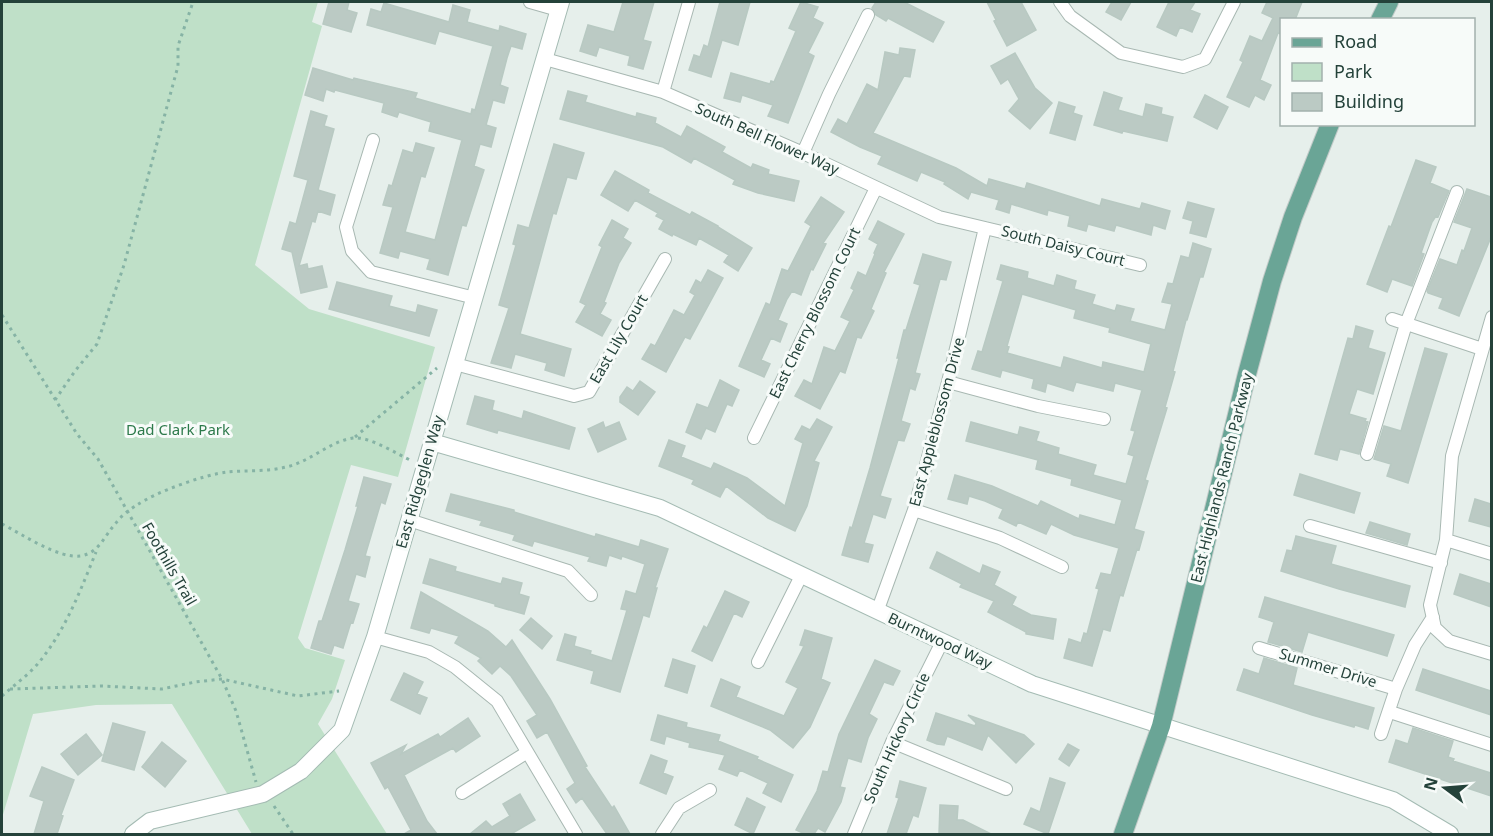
<svg xmlns="http://www.w3.org/2000/svg" width="1493" height="836" viewBox="0 0 1493 836" font-family="'Noto Sans',sans-serif">
  <style>
    .green { fill: #bfe0c8 }
    .building { fill: #bbcac4; stroke: #b8c9c2; stroke-width: 1.5; fill-rule: evenodd }
    .lines { fill: none; stroke-linecap: round; stroke-linejoin: round }
    .street-casing { stroke: #a8b8b2; stroke-width: 14 }
    .secondary-casing { stroke: #a4bbb3; stroke-width: 18 }
    .primary-casing { stroke: #c2cac8; stroke-width: 20 }
    .path { stroke: #86b3a5; stroke-width: 3; stroke-dasharray: 3 4.5; stroke-linecap: butt }
    .street { stroke: #fff; stroke-width: 12 }
    .secondary { stroke: #fff; stroke-width: 16 }
    .primary { stroke: #6aa596; stroke-width: 18 }
    .labels { text-anchor: middle; stroke-width: 6; stroke-linejoin: round; paint-order: stroke }
    .street-label { font-size: 15px; fill: #24423a; stroke: #f7fbf9 }
    .park-label { font-size: 15px; fill: #2d7a4b; stroke: #f7fbf9 }
  </style>
  <rect width="100%" height="100%" fill="#e6efeb"/>
  <path class="green" d="M2 2H318L312 22 322 26 255 265 309 309 435 347 398 477 351 465 298 638 305 648 345 660 332 699 318 724 387 834H252L172 704 96 705 33 714 2 818Z"/>
  <path class="building" d="M329 2H349L347 10 357 13 351 32 323 24Z
    M623 2H654L643 40 651 42 643 69 628 65 630 56 599 47 596 56 580 51 588 25 614 32Z
    M720 2H750L738 45 722 40 711 77 689 70 694 55 700 57 704 45 708 47Z
    M801 2 818 7 813 18 823 23 808 53 814 56 788 123 768 116 773 105 742 95 740 102 724 98 731 73 770 84 771 81 774 82 796 31 789 28Z
    M876 2H904L944 22 933 42 888 18 886 21 876 15 872 8Z
    M987 2H1021L1036 30 1007 46 994 21 996 20Z
    M1112 2H1131L1121 20 1106 12Z
    M1169 2H1195L1190 10 1200 14 1192 32 1180 27 1176 36 1157 27Z
    M1267 2H1302L1295 20H1281V34L1278 33 1260 80 1271 85 1264 100 1255 95 1249 107 1227 97 1243 62 1240 60 1250 36 1262 41 1273 18 1262 13Z
    M384 3 449 22 453 5 470 10 467 22 499 31 500 26 526 34 522 49 511 46 507 58 500 85 508 88 504 103 493 100 486 125 496 128 491 147 480 144 474 166 484 170 466 226 462 225 448 275 427 269 430 259 400 251 398 258 380 253 393 207 383 205 389 185 392 186 403 150 413 153 416 143 434 148 425 177 421 176 405 232 435 240 462 140 429 131 431 122 399 112 397 117 382 112 384 103 335 90 334 92 326 89 323 101 305 95 313 68 353 80 354 78 417 93 415 98 471 114 472 109 475 110 493 46 439 31 435 44 367 25 371 9 381 12Z
    M900 48 915 50 910 77 904 76 873 133 956 168 987 186 989 179 1025 189 1027 183 1100 206 1102 199 1140 209 1142 203 1170 211 1165 229 1153 225 1151 235 1116 225 1114 231 1088 224 1086 231 1068 226 1070 216 1048 210 1047 215 1011 204 1009 213 996 209 999 200 971 192 968 199 944 184 945 182 921 172 917 181 878 164 882 156 860 147 831 132 838 119 847 124 867 84 878 90 885 52 899 55Z
    M1015 53 1035 88 1052 103 1030 129 1009 111 1019 99 1008 79 1001 84 991 66Z
    M568 91 587 96 585 102 636 117 637 113 656 118 655 123 681 137 687 126 725 147 722 152 751 168 753 164 769 170 768 174 799 181 794 201 758 193 733 184 735 180 694 158 691 163 663 147 560 119Z
    M1104 92 1122 98 1118 110 1143 117 1146 104 1162 108 1161 114 1173 117 1167 141 1123 131 1122 133 1094 125Z
    M1205 95 1228 107 1217 129 1194 117Z
    M1059 102 1075 107 1073 113 1082 116 1075 140 1050 133Z
    M311 111 327 116 324 126 334 129 318 190 335 195 330 215 318 211 315 222 312 221 299 266 307 264 308 269 322 266 327 287 301 293 292 252 282 249 290 222 296 224 308 180 294 176Z
    M554 144 584 153 576 179 567 177 556 214 553 213 520 334 571 349 564 376 545 370 547 363 515 354 511 368 491 363 509 308 499 305 516 245 513 244 518 225 529 228Z
    M1416 160 1436 167 1430 183 1449 191 1438 217 1436 216 1432 222 1421 253 1424 254 1412 286 1392 279 1387 292 1367 284 1389 226 1391 227Z
    M615 171 649 190 648 193 690 215 692 212 718 226V227L752 248 738 271 724 262 729 255 699 238 696 245 673 234 672 236 659 229 664 220 656 216 658 213 635 200 628 211 601 195Z
    M1467 189 1491 197V237L1459 316 1439 308 1443 298 1428 293 1427 291 1440 259 1457 265 1462 250 1464 251 1472 228 1454 222Z
    M821 197 844 212 823 243 826 244 813 270 811 269 801 295 792 291 787 299 778 320 787 324 780 342 771 338 761 360 770 364 764 377 739 366 766 303 770 305 782 269 788 271 811 226 805 222Z
    M1188 202 1214 209 1206 237 1190 233 1193 221 1183 218Z
    M612 220 628 229 623 238 631 243 619 263 604 302 606 303 600 314 611 320 602 336 576 322 586 305 580 302 602 247 599 245Z
    M878 221 904 234 884 272 886 273 871 309 874 311 861 338 857 337 845 373 840 371 820 409 795 396 804 380 812 384 824 347 835 351 850 321 841 317 854 290 851 288 858 272 866 276 875 254 874 253 878 244 869 239Z
    M1193 243 1211 249 1203 277H1200L1187 320H1186L1173 371 1175 372 1165 407 1167 408 1145 480 1148 481 1134 529 1144 532 1139 550 1137 549 1123 596 1120 595 1110 631 1103 629 1092 666 1064 658 1069 639 1081 643 1084 633 1087 634 1099 589 1096 588 1101 573 1111 575 1119 548 1074 535 1051 524 1046 534 1018 522 1016 526 999 518 1003 509 985 501 969 496 967 504 948 499 955 475 992 486 1038 506 1041 501 1079 519 1080 515 1115 525 1122 500 1071 485 1072 479 1036 469 1038 460 966 441 971 422 1018 435 1020 427 1039 432 1036 441 1059 448 1058 454 1096 465 1093 475 1126 484 1134 456 1128 454 1135 431 1131 430 1142 390 1115 383 1113 391 1076 382 1073 391 1047 383 1045 392 1032 388 1034 379 1002 370 1000 377 972 369 978 351 982 352 1003 281 997 279 1001 265 1028 272 1027 278 1054 286 1057 275 1076 281 1074 289 1095 295 1092 304 1115 311 1117 305 1134 309 1130 321 1165 330 1172 304 1162 302 1168 283 1173 284 1181 256 1189 258ZM1022 294 1076 310 1074 318 1110 328 1109 332 1151 344 1144 372 1103 362 1102 368 1064 357 1061 368 1007 353 1009 347 1007 346Z
    M923 254 951 262 946 280 940 279 915 373 920 374 915 390 910 388 901 421 910 424 904 441 898 440 880 496 891 499 885 518 873 514 864 543 873 545 868 562 842 555 850 527 852 528 870 468 899 358H897L904 330H906L920 285 914 283Z
    M708 270 723 278 690 339 685 337 666 372 642 359 651 344 655 346 674 310 684 315 695 295 690 292 696 280 701 283Z
    M337 282 392 296 389 306 416 313 418 305 437 310 429 336 329 309Z
    M1356 326 1373 331 1368 348 1385 353 1373 394 1357 389 1349 414 1366 419 1365 421 1368 422 1359 454 1340 449 1337 460 1315 454 1348 338 1353 339Z
    M1425 348 1447 354 1408 483 1387 476 1391 464 1374 459 1384 426 1401 431Z
    M720 380 739 390 732 406 727 404 715 432 706 428 701 439 686 432 697 404 708 408Z
    M640 381 655 392 638 415 620 402V397L627 387 633 391Z
    M475 396 494 401 492 410 522 419 524 411 575 428 569 449 498 430 497 433 467 424Z
    M817 419 832 427 814 461 819 463 807 506 795 531 768 518 726 486 720 497 692 484 694 480 659 466 669 440 685 446 681 457 711 469 714 463 747 478 785 506 803 443 795 439 802 426 810 430Z
    M603 422 605 428 619 422 626 439 598 452 588 429Z
    M1300 474 1360 493 1354 513 1294 495Z
    M364 477 391 484 385 504 381 502 365 556 370 557 365 577 356 574 348 601 359 604 353 623 351 622 343 648 334 645 331 654 311 648 319 621H322L345 550 358 506H356Z
    M451 494 514 510V512L595 537 596 534 639 547 641 540 668 549 655 588H657L649 617 643 615 620 692 591 683 594 671 557 660 565 634 576 637 574 646 591 651 590 654 612 661 627 610 621 609 626 591 636 594 645 564 622 556 621 559 609 555 606 566 588 561 590 557 534 541 532 546 513 540 515 535 480 525 482 521 446 511Z
    M1475 499 1491 504V527L1469 521Z
    M1370 522 1410 534 1407 545 1366 533Z
    M1296 536 1336 546 1331 564 1410 586 1405 607 1339 589 1281 571 1287 550 1292 551Z
    M937 552 980 574 983 565 1000 572 994 585 1016 597 1012 605 1031 615 1056 619 1053 639 1026 634V632L988 612 994 601 960 587 962 584 930 568Z
    M430 559 456 567 455 571 501 584 503 578 522 583 519 594 529 597 524 614 495 606V604L423 583Z
    M1460 574 1491 584V607L1454 594Z
    M725 591 749 602 742 617 734 613 712 661 692 651 704 626 707 628Z
    M421 592 488 631 506 647 512 640 550 699 587 766 585 767 612 808 614 806 630 834H607L582 798 576 803 567 789 575 783 547 732 537 738 527 721 537 715 511 676 500 666 492 674 478 661 481 658 455 643 459 636 431 628 429 633 411 628Z
    M1265 597 1394 635 1387 656 1308 632 1302 652 1268 642 1274 622 1259 617Z
    M531 618 552 636 542 649 520 630Z
    M805 630 832 638 821 679 830 683 810 727 793 748 770 730 711 706 721 679 740 687 736 697 784 716 798 688 786 682 804 646 800 645Z
    M1264 658 1297 668 1293 685 1374 708 1368 729 1355 725 1354 727 1312 715 1237 690 1244 669 1259 674Z
    M673 659 695 666 687 693 665 686Z
    M875 660 900 671 893 685 884 682 869 714 877 719 868 738 861 762 848 758 840 787 845 788 841 802 825 832 818 828 814 834H805L796 830 817 791 823 771 828 772 839 734Z
    M1423 669 1491 691V715L1416 690Z
    M404 673 423 682 417 694 427 698 420 714 391 700Z
    M936 713 975 726 976 723 968 715 1024 735 1034 744 1016 763 988 735 982 750 947 736 944 745 937 744 927 740Z
    M658 715 687 723 686 727 720 735 718 741 758 757 757 759 793 775 781 802 763 793 768 783 740 770 737 776 719 769 725 755 689 747 690 743 666 736 664 744 651 740Z
    M468 718 480 736 456 752 453 748 404 775 427 821 437 834H404L411 830 388 787 385 789 371 763 406 745 401 754 438 734 440 737Z
    M113 723 145 732 134 770 102 761Z
    M1413 728 1453 741 1448 757 1454 759 1453 761 1491 773V796L1389 762 1396 740 1408 744Z
    M86 734 102 755 78 775 61 754Z
    M162 742 186 761 165 787 142 767Z
    M1068 744 1079 750 1069 766 1059 759Z
    M651 755 667 761 663 773 673 777 666 794 640 783Z
    M42 767 74 780 61 815 63 816 57 834H34L44 801 30 796Z
    M1050 778 1065 783 1048 834 1024 824 1031 808 1040 812Z
    M900 781 926 788 918 817 913 815 906 834H887L899 798 896 797Z
    M520 794 535 820 511 834H470L486 821 492 827 510 816 503 804Z
    M747 798 765 807 753 834 735 825Z
    M940 805 958 806 957 820H963L991 834H939Z"/>
  <g class="lines">
    <g class="street-casing">
      <path id="street" d="M530 2 558 10
        M1060 2 1070 16 1121 53 1183 67 1205 59 1234 2
        M545 59 663 92 803 153 939 217 1140 265
        M663 92 689 2
        M373 140 346 227 352 251 371 272 475 298
        M803 153 829 94 868 15
        M1492 317 1452 456 1446 540 1430 605 1435 628 1449 641 1492 654
        M1392 319 1482 349
        M455 364 574 396 589 392 665 259
        M948 382 1038 406 1104 419
        M754 438 876 188
        M1367 454 1406 324 1457 192
        M914 510 1000 538 1062 567
        M409 520 568 571 591 595
        M1310 526 1441 563
        M1446 540 1492 554
        M877 612 914 510 948 382 985 228
        M375 637 429 652 455 667 497 701 576 834
        M1259 648 1396 689
        M758 662 802 574
        M1390 712 1492 745
        M1381 734 1396 689 1415 645 1433 617
        M892 742 1006 789
        M462 793 526 753
        M662 834 679 808 710 790
        M854 834 892 742 942 642"/>
    </g>
    <g class="secondary-casing">
      <path id="secondary" d="M432 442 660 508 1032 684 1393 800 1450 834
        M133 834 150 821 263 794 301 771 342 730 375 637 561 2"/>
    </g>
    <g class="primary-casing">
      <path id="primary" d="M1380 20 1389 2
        M1123 834 1161 726 1247 374 1272 281 1293 217 1330 124"/>
    </g>
    <path class="path" d="M2 315 77 434 98 459 222 679 236 711 256 782
      M55 400 75 371 97 344 124 265 178 66V46L193 2
      M355 437 437 368
      M2 524C22 534 58 559 81 556 100 552 104 536 116 523 121 516 130 509 137 505 156 492 203 475 227 472 246 470 267 472 286 467 310 462 328 442 353 438 369 436 397 454 412 461
      M10 689 101 686 162 689 195 682 222 679 298 696 339 691
      M2 696C14 685 30 674 40 661 66 629 81 589 96 552
      M274 806 293 834"/>
    <use href="#street" class="street"/>
    <use href="#secondary" class="secondary"/>
    <use href="#primary" class="primary"/>
  </g>
  <g class="labels">
    <g class="street-label">
      <text transform="translate(767 139) rotate(24)" y="5">South Bell Flower Way</text>
      <text transform="translate(1063 246) rotate(14)" y="5">South Daisy Court</text>
      <text transform="translate(815 313) rotate(-64)" y="5">East Cherry Blossom Court</text>
      <text transform="translate(619 339) rotate(-60)" y="5">East Lily Court</text>
      <text transform="translate(937 422) rotate(-75)" y="5">East Appleblossom Drive</text>
      <text transform="translate(1222 478) rotate(-76)" y="5">East Highlands Ranch Parkway</text>
      <text transform="translate(420 482) rotate(-74)" y="5">East Ridgeglen Way</text>
      <text transform="translate(169 564) rotate(60)" y="5">Foothills Trail</text>
      <text transform="translate(940 641) rotate(25)" y="5">Burntwood Way</text>
      <text transform="translate(1328 668) rotate(17)" y="5">Summer Drive</text>
      <text transform="translate(897 738) rotate(-66)" y="5">South Hickory Circle</text>
    </g>
    <g class="park-label">
      <text x="178" y="435">Dad Clark Park</text>
    </g>
  </g>
  <rect width="1493" height="836" fill="none" stroke="#24423a" stroke-width="6"/>
  <rect x="1280" y="18" width="195" height="108" fill="#f7fbf9" stroke="#a3b1ad" stroke-width="1.5"/>
  <rect x="1292" y="38" width="30" height="9" fill="#6aa596" stroke="#a3b1ad" stroke-width="1.5"/>
  <text x="1334" y="48" font-size="18" fill="#24423a">Road</text>
  <rect x="1292" y="63" width="30" height="18" fill="#bfe0c8" stroke="#a3b1ad" stroke-width="1.5"/>
  <text x="1334" y="78" font-size="18" fill="#24423a">Park</text>
  <rect x="1292" y="93" width="30" height="18" fill="#bbcac4" stroke="#a3b1ad" stroke-width="1.5"/>
  <text x="1334" y="108" font-size="18" fill="#24423a">Building</text>
  <g transform="translate(1445 788) rotate(286)" stroke="#f7fbf9" stroke-width="4.5" paint-order="stroke">
  <path d="M0-4.5L10 22L0 15L-10 22Z" fill="#24423a"/>
  <text y="-9" font-size="16" font-weight="bold" text-anchor="middle" fill="#24423a">N</text>
  </g>
</svg>
